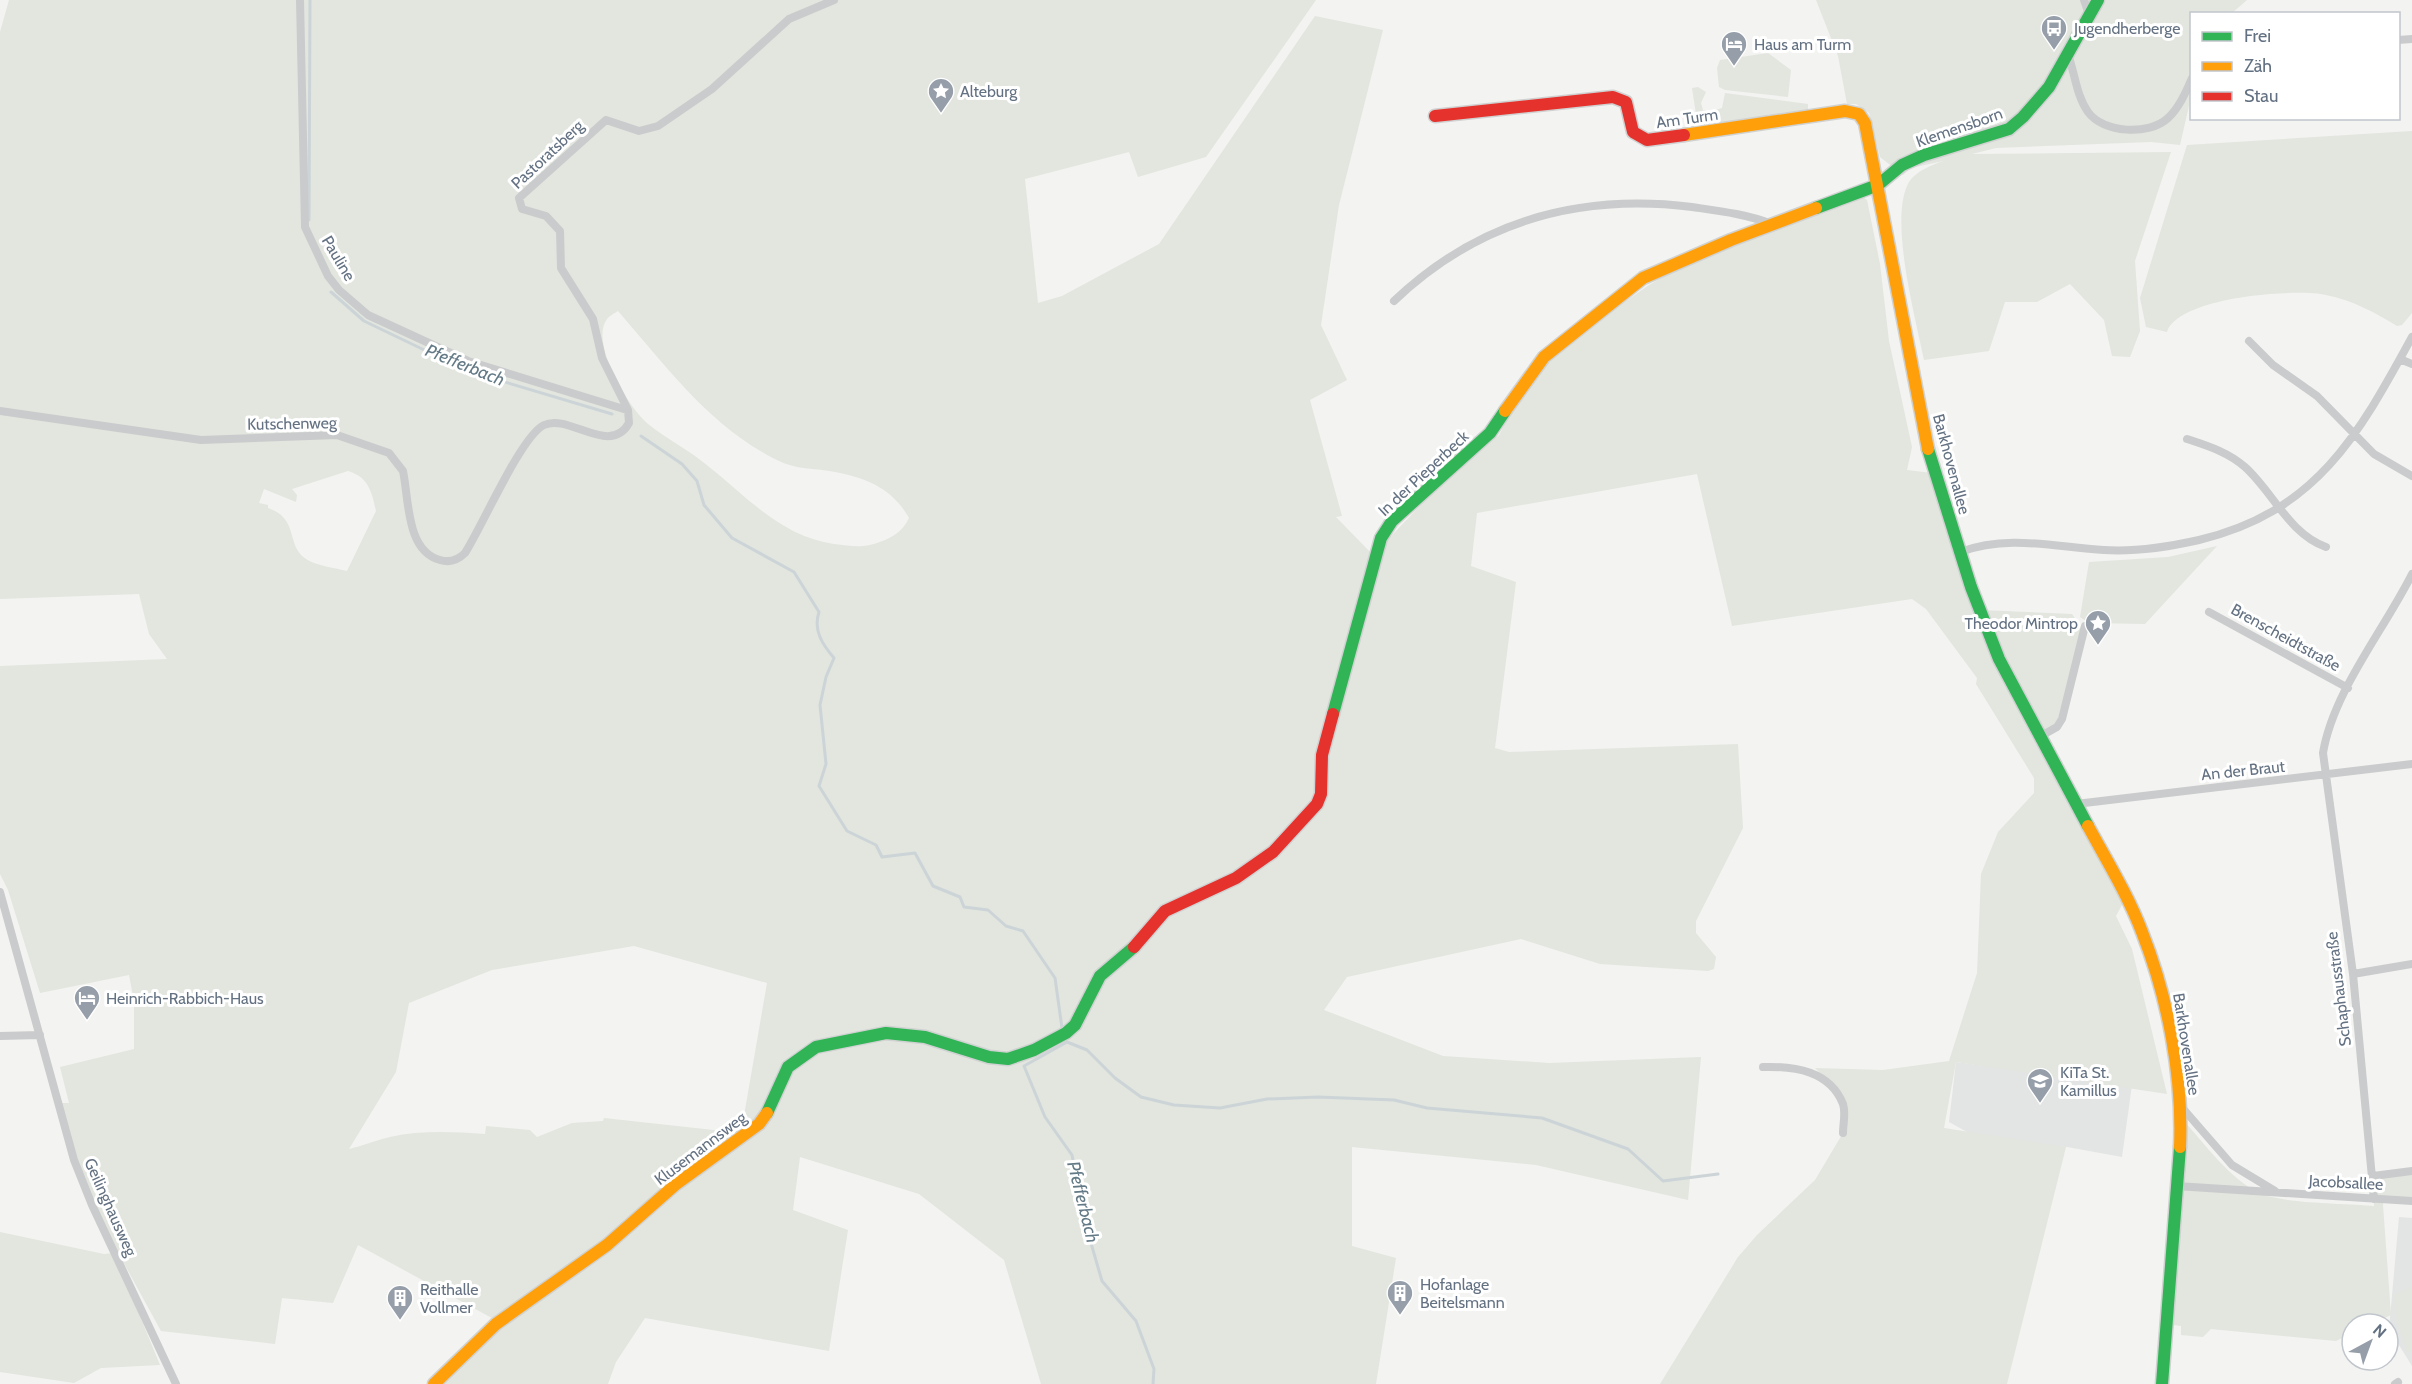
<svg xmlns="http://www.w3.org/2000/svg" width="2412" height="1384" viewBox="0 0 2412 1384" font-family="Cabin,sans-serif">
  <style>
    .built { fill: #e3e5e4 }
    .green { fill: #e2e6df; fill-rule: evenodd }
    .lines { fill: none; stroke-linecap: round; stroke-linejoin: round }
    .stream { stroke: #ccd4d7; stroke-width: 3 }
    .fast-casing { stroke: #d0d1d1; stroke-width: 15 }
    .slow-casing { stroke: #d0d1d1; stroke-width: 15 }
    .jam-casing { stroke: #d0d1d1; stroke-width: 15 }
    .street { stroke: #cacbcc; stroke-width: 8 }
    .fast { stroke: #30b455; stroke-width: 12 }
    .slow { stroke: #ff9f0a; stroke-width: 12 }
    .jam { stroke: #e5322d; stroke-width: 12 }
    .labels { text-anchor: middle; stroke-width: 6; stroke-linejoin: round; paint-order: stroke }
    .poi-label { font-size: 16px; fill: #637182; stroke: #fff; text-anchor: start }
    .street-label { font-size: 16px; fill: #637182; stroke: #fff }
    .water-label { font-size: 18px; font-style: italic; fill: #637a86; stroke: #fff }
  </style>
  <rect width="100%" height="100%" fill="#f3f3f1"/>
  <path class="built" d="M1956 1062 2132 1085 2122 1157 2067 1147 2003 1144 1978 1138 1949 1122Z
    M2399 1217 2412 1218V1366L2389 1329Z"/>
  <path class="green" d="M9 0H1316L1206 157 1138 177 1129 152 1025 179 1038 303 1062 296 1159 244 1315 16 1383 30 1339 205 1321 325 1347 380 1310 400 1342 516 1336 517 1373 555 1434 491 1499 435 1509 416 1548 360 1613 310 1649 285 1686 264 1860 195 1867 200 1880 264 1889 341 1912 447 1907 470 1932 473 1980 610 2072 614 2083 630 2056 726 2042 734 2125 899 2116 916 2132 949 2167 1094 1956 1062 1944 1128 2066 1147 2007 1384H1660L1738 1257 1757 1235 1815 1180 1843 1133 1845 1111 1829 1082 1815 1068 1883 1070 1949 1061 1977 973 1981 874 1998 832 2034 793V778L1976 684 1977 678 1926 609 1912 599 1732 626 1697 474 1477 513 1471 566 1516 582 1495 748 1509 752 1738 744 1743 828 1696 921V933L1716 957 1714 969 1708 971 1600 964 1521 939 1347 977 1324 1010 1443 1056 1549 1063 1701 1057 1688 1200 1536 1165 1352 1147V1246L1396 1258 1376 1384H1041L1004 1260 919 1194 800 1157 793 1210 848 1230 829 1351 645 1318 616 1362 608 1384H442L501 1323 358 1245 333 1303 282 1298 275 1344 161 1331 92 1205 60 1103H69L60 1067 134 1049V1001L129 975 40 993 8 890 0 874V666L167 659 149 634 139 594 0 599V32ZM618 311C666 366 710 427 777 460 796 470 815 468 835 472 867 478 893 489 909 518 902 533 890 539 874 544 860 548 849 546 834 544 781 536 748 498 708 466 689 450 667 439 648 424 629 408 589 343 607 319 609 316 615 313 618 311ZM348 471C369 477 372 493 376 511L347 571C335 568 317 566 306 559 285 545 300 519 268 508V505L259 503 264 489 296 502 297 495 292 489ZM634 946 767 983 741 1133 604 1118 603 1121 572 1123 537 1137 530 1130 486 1126 485 1134C453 1132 422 1130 390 1137 376 1140 363 1146 349 1149L396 1072 409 1003 492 970Z
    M1816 0H2247L2232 13 2192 14 2191 97 2180 145 2151 142 1996 148 1972 154 2171 152 2135 261 2140 331 2130 357 2112 356 2104 320 2070 284 2037 302H2005L1989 351 1924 360C1916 319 1888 218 1909 182 1916 171 1932 165 1943 161L1911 168 1903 175 1880 157 1869 113 1856 104H1847L1838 56Z
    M1768 53 1791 70 1788 97 1725 90 1719 87 1717 68 1720 60Z
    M1698 87 1706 92 1701 103 1703 110 1712 111 1722 108 1725 93 1808 104V110L1698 127 1692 88Z
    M2412 131V313L2402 325 2397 326C2374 312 2352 300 2326 295 2294 288 2178 297 2167 332L2146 327 2140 298 2187 145Z
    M2217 546 2145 624 2089 623 2080 617 2089 562 2168 557Z
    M2183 1120C2205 1144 2229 1178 2259 1193 2284 1204 2345 1203 2374 1206V1178L2412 1173V1200L2384 1199 2383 1205 2391 1315 2372 1324H2352V1333L2336 1341 2211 1329 2203 1337 2181 1335V1326L2166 1324Z
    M0 1232 104 1254 114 1253 160 1365 101 1368 74 1383 0 1372Z
    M2412 1287V1350L2407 1353 2395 1315 2394 1295Z"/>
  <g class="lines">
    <path class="stream" d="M309 220 310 0
      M331 292 364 321 468 371 612 414
      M641 436 682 464 697 481 704 505 732 538 794 572 819 612C813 630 822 644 834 658L826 677 820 705 826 764 819 786 847 831 876 845 882 857 915 853 933 886 960 897 964 907 988 910 1006 926 1023 931 1055 978 1062 1028
      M1153 1384 1154 1369 1136 1321 1102 1281 1086 1226 1072 1155 1045 1117 1024 1066 1067 1042 1087 1050 1115 1078 1141 1097 1174 1105 1220 1108 1267 1099 1318 1097 1394 1100 1427 1108 1542 1118 1628 1149 1663 1181 1718 1174"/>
    <g class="fast-casing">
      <path id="fast" d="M1816 208 1878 185 1902 165 1924 155 2009 129 2023 117 2049 87 2098 0
        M1928 449 1971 587 1999 659 2088 826
        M1333 714 1381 538 1392 521 1490 433 1505 411
        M767 1113 788 1067 816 1047 886 1033 925 1037 989 1057 1008 1059 1034 1050 1066 1033 1075 1025 1100 976 1134 947
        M2162 1384 2180 1147"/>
    </g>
    <g class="slow-casing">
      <path id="slow" d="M1684 135 1845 111 1859 114 1865 123 1928 449
        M1505 411 1544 357 1643 278 1731 240 1816 208
        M2088 826C2107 861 2128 895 2142 932 2168 998 2183 1076 2180 1147
        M434 1384 496 1324 607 1245 675 1185 759 1124 767 1113"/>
    </g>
    <g class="jam-casing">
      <path id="jam" d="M1435 116 1613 97 1626 102 1633 132 1647 140 1684 135
        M1134 947 1165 911 1236 878 1273 852 1317 804 1321 794 1322 755 1333 714"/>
    </g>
    <path class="street" d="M300 0 305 227 328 276 339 290 368 315 468 361 627 410
      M2084 0 2090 17
      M2398 40 2412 39
      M2068 55C2075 73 2076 95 2088 112 2103 133 2149 136 2168 118 2179 108 2186 92 2192 78
      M1394 301C1477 222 1578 193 1692 207 1720 211 1746 214 1772 224
      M2249 341 2273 365 2317 396 2374 454 2412 476
      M2400 359 2412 364
      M0 411 201 440 337 435 389 453 403 471C409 499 406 551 440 560 450 563 458 560 465 553 482 527 521 436 544 425 569 413 610 457 629 423L628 410 602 358 593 319 561 268 560 231 546 216 522 209 519 198 606 120 639 131 658 126 712 89 789 19 834 0
      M2187 439C2208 446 2228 452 2245 467 2273 492 2289 534 2326 547
      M1960 552C2008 534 2054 547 2104 550 2135 552 2168 547 2199 540 2316 512 2358 436 2412 337
      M2209 612 2348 688
      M2041 736 2057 727 2062 719 2085 626
      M2076 804 2412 764
      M0 892 74 1160 92 1205 176 1384
      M2353 974 2412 964
      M0 1036 40 1035
      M1763 1067C1795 1066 1830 1071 1843 1104 1846 1113 1843 1124 1843 1133
      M2179 1104 2232 1165 2275 1191
      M2373 1176 2412 1171
      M2176 1186 2412 1201
      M2374 1199 2353 974 2323 753C2333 692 2384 630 2412 574
      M2395 1384 2398 1382"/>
    <use href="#fast" class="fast"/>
    <use href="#slow" class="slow"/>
    <use href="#jam" class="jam"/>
  </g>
  <defs>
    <g id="bus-pin" transform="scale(1.35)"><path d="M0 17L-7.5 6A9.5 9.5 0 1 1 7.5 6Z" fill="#959ea9" stroke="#fff"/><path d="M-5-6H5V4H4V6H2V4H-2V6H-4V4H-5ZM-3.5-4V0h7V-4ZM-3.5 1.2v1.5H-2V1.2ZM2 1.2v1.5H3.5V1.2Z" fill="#fff"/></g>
    <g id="hotel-pin" transform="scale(1.35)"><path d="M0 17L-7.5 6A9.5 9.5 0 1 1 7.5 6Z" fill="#959ea9" stroke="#fff"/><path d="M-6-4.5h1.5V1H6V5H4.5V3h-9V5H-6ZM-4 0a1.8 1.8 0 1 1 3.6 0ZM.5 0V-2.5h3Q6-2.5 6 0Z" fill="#fff"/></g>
    <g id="sight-pin" transform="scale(1.35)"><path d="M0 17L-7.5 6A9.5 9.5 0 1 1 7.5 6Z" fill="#959ea9" stroke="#fff"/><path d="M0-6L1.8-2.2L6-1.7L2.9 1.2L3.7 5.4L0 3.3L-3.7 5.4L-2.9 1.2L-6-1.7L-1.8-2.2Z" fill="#fff"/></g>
    <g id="school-pin" transform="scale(1.35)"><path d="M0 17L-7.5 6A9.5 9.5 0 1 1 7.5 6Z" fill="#959ea9" stroke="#fff"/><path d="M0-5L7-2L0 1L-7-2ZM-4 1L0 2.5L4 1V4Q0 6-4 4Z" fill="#fff"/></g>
    <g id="building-pin" transform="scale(1.35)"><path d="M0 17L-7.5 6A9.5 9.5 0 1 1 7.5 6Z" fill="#959ea9" stroke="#fff"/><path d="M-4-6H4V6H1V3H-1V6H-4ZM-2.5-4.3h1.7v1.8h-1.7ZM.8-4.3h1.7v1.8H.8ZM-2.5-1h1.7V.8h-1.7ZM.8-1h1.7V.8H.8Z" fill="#fff"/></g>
  </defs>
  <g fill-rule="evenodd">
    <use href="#bus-pin" x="2054" y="28"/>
    <use href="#hotel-pin" x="1734" y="44"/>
    <use href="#sight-pin" x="941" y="91"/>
    <use href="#sight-pin" x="2098" y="623"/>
    <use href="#hotel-pin" x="87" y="998"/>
    <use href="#school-pin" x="2040" y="1081"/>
    <use href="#building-pin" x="1400" y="1293"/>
    <use href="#building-pin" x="400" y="1298"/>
  </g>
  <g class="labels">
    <g class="poi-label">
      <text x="2074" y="34">Jugendherberge</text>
      <text x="1754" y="50">Haus am Turm</text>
      <text x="960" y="97">Alteburg</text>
      <text x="2078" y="629" text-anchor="end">Theodor Mintrop</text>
      <text x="106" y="1004">Heinrich-Rabbich-Haus</text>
      <text x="2060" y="1078">KiTa St.<tspan x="2060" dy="18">Kamillus</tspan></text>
      <text x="1420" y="1290">Hofanlage<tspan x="1420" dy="18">Beitelsmann</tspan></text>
      <text x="420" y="1295">Reithalle<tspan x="420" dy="18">Vollmer</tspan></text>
    </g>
    <g class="street-label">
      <text transform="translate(1687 118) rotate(-8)" y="6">Am Turm</text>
      <text transform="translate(1959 127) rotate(-19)" y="6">Klemensborn</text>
      <text transform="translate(547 154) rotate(-43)" y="6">Pastoratsberg</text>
      <text transform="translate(339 258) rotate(59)" y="6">Pauline</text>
      <text transform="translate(292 423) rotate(-1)" y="6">Kutschenweg</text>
      <text transform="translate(1952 464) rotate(75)" y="6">Barkhovenallee</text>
      <text transform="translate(1423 473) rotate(-43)" y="6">In der Pieperbeck</text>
      <text transform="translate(2286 637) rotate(29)" y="6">Brenscheidtstraße</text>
      <text transform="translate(2243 770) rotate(-6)" y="6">An der Braut</text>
      <text transform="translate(2338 989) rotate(-97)" y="6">Schaphausstraße</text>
      <text transform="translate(2187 1044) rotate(81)" y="6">Barkhovenallee</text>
      <text transform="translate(700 1148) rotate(-37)" y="6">Klusemannsweg</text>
      <text transform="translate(2346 1182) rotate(3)" y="6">Jacobsallee</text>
      <text transform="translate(111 1207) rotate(66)" y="6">Geilinghausweg</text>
    </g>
    <g class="water-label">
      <text transform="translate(465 365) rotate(22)" y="6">Pfefferbach</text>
      <text transform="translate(1083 1202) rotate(76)" y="6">Pfefferbach</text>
    </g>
  </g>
  <rect x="2190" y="12" width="210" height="108" fill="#ffffff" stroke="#c1c6cd" stroke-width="1.5"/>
  <rect x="2202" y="32" width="30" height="9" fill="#30b455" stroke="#c1c6cd" stroke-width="1.5"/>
  <text x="2244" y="42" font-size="18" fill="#637182">Frei</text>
  <rect x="2202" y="62" width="30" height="9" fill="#ff9f0a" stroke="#c1c6cd" stroke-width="1.5"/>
  <text x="2244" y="72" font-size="18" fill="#637182">Zäh</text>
  <rect x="2202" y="92" width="30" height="9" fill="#e5322d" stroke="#c1c6cd" stroke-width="1.5"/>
  <text x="2244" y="102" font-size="18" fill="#637182">Stau</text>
  <g transform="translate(2370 1342) rotate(41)"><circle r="28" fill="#ffffff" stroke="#c1c6cd" stroke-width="1.5"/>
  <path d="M0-4.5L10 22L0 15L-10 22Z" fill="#959ea9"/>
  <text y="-9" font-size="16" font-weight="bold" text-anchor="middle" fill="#637182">N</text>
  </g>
</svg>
